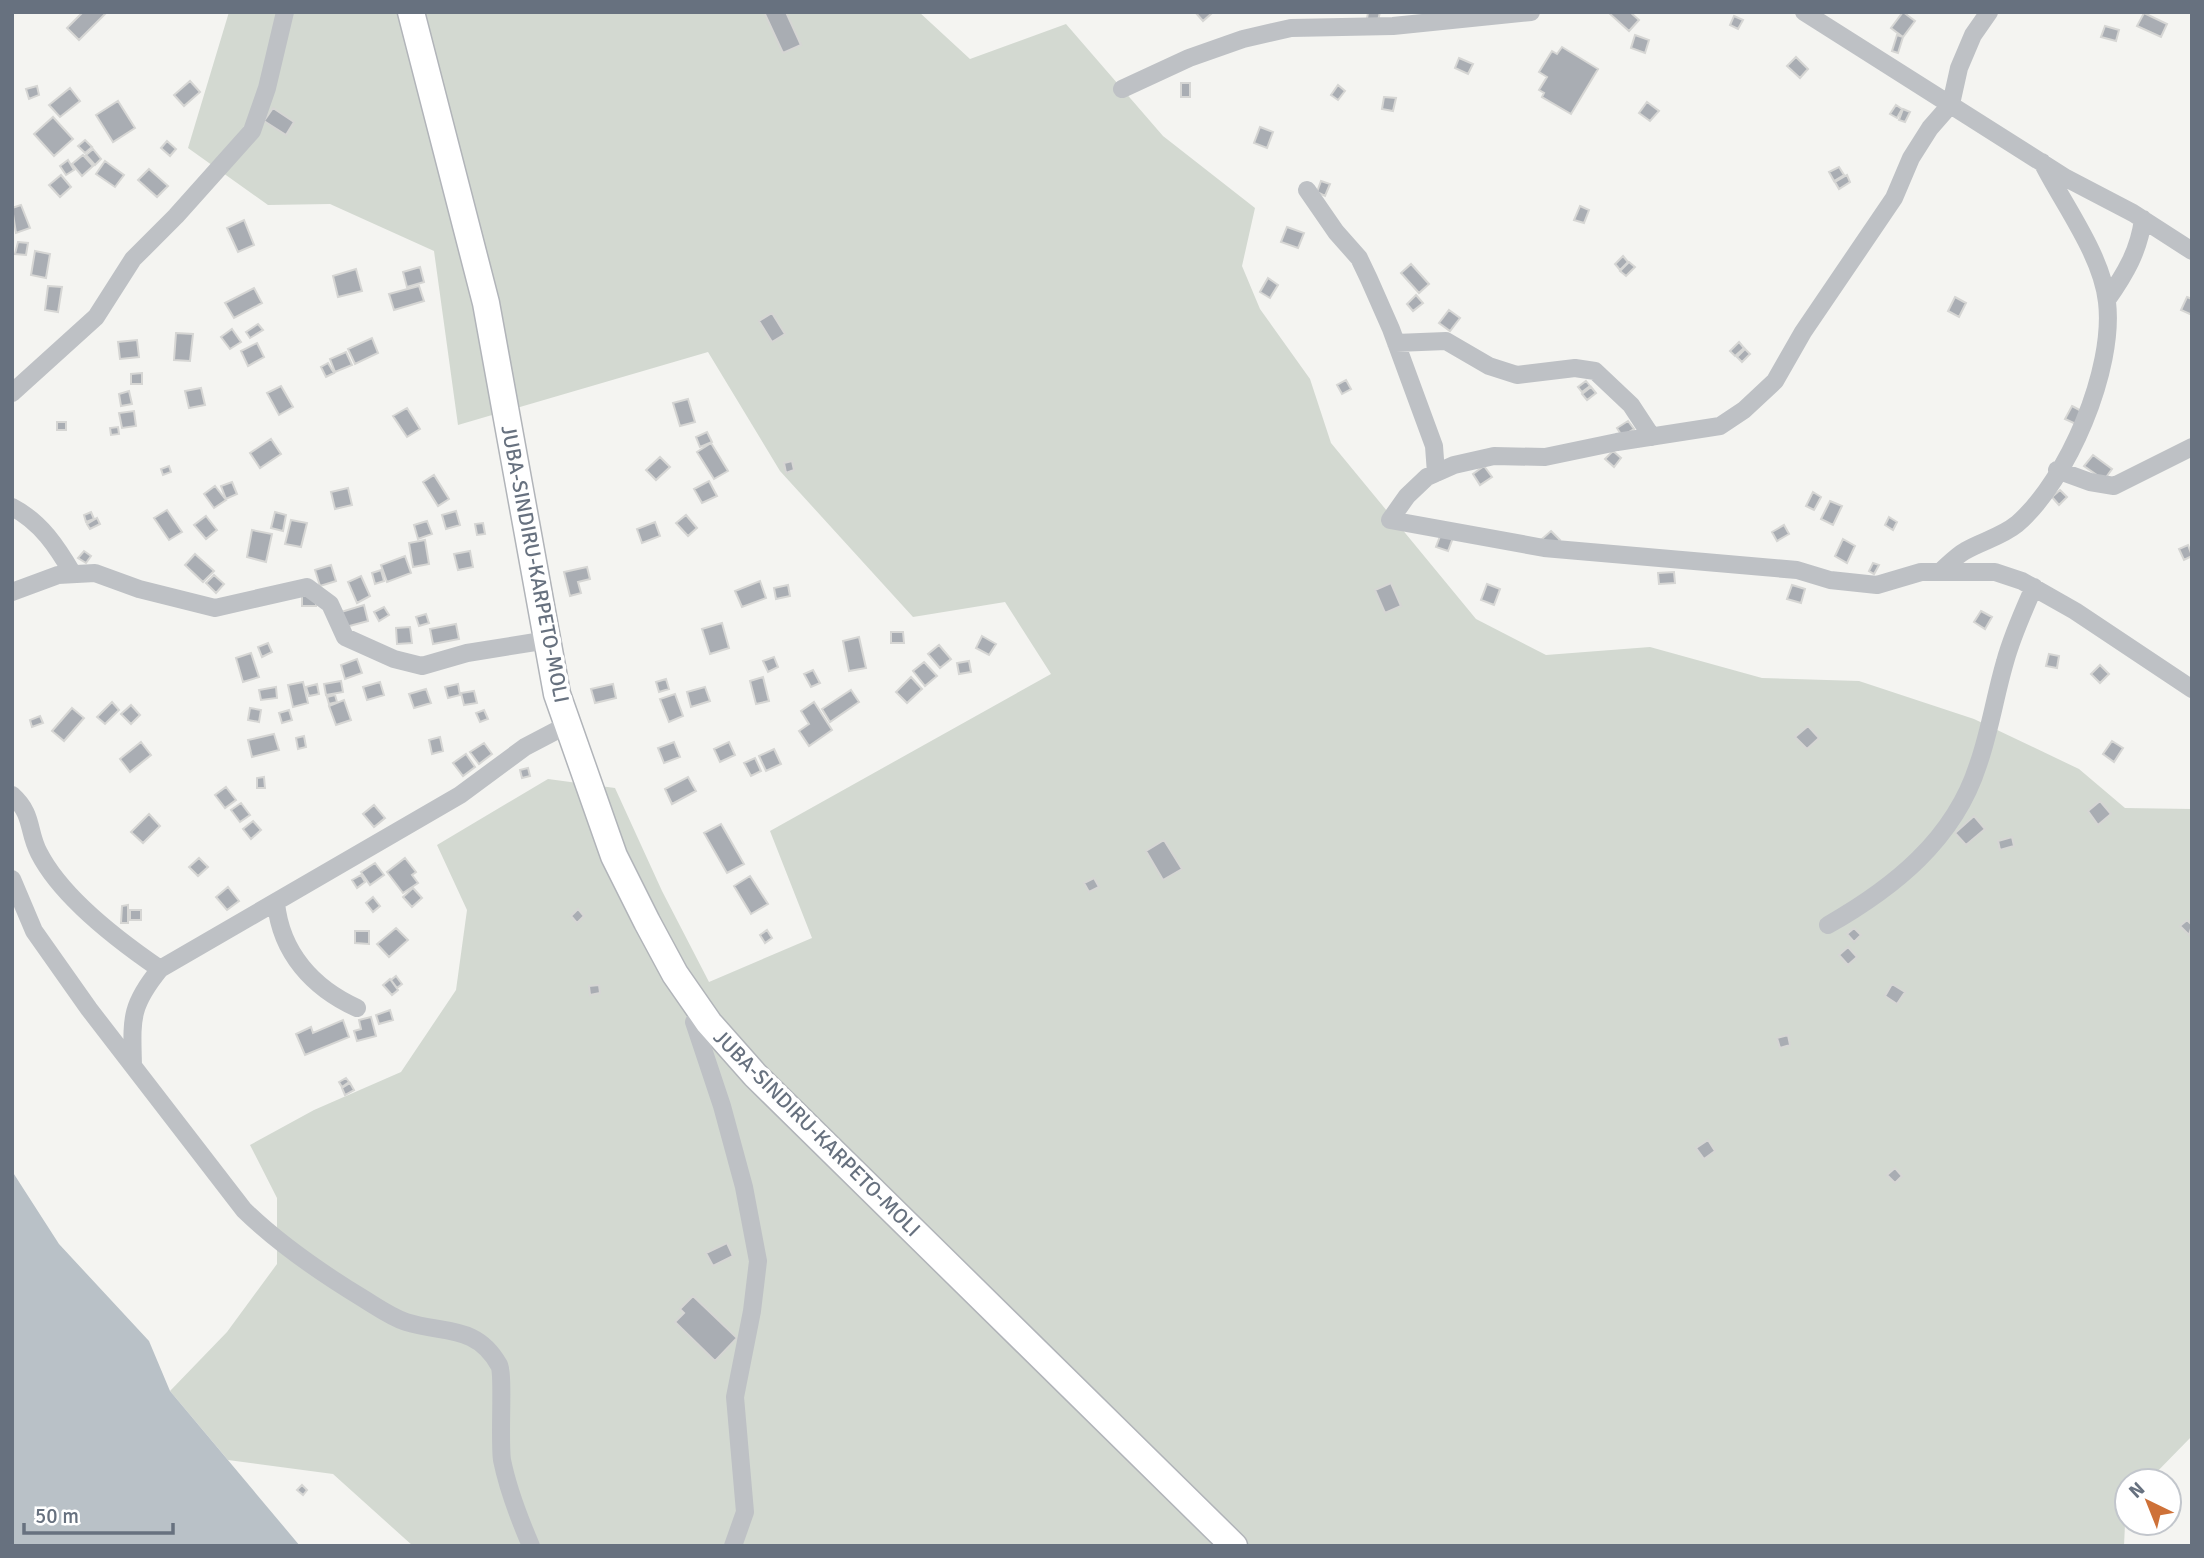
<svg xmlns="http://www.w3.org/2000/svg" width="2204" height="1558" viewBox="0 0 2204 1558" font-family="Signika,sans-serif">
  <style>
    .green { fill: #d3d9d1 }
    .water { fill: #b9c1c7 }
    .building { fill: #a9adb3; stroke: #d6d6d4; stroke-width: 2 }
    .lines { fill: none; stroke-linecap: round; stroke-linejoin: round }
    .secondary-casing { stroke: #b1b4b9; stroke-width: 29 }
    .street { stroke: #bec1c5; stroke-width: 18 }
    .secondary { stroke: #fff; stroke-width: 26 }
    .labels { text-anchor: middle; stroke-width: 7; stroke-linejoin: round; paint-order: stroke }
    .street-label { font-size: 21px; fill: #67717f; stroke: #fff }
  </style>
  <rect width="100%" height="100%" fill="#f4f4f1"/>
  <path class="green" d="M229 12H919L970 59 1066 24 1163 136 1255 208 1242 266 1260 309 1310 379 1331 443 1476 619 1546 655 1650 647 1762 678 1859 681 1974 719 2079 769 2125 808 2192 809V1436L2148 1481H2127L2124 1546H413L333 1474 228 1460 170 1391 227 1332 277 1264V1198L250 1145 314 1110 401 1072 456 990 467 910 437 845 548 779 615 788 662 891 709 982 812 938 770 831 1051 674 1005 602 913 617 780 471 708 352 458 425 434 251 330 204 268 205 188 148Z"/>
  <path class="water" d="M12 1171 59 1244 149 1341 170 1391 300 1546H12Z"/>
  <path class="building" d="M83 12H107L79 40 67 28Z
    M764 12H786L801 45 783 53Z
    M1195 12H1212V13L1203 21Z
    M1368 12H1380L1378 21 1367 19Z
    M1630 12 1639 20 1629 31 1609 13Z
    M1903 12 1915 21 1903 37 1891 28Z
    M2144 13 2167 24 2161 37 2137 26Z
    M1734 16 1743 20 1738 29 1730 25Z
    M2105 26 2119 30 2116 41 2101 37Z
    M1635 35 1649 40 1645 53 1631 48Z
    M1897 35 1903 37 1898 53 1892 51Z
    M1562 47 1598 69 1571 114 1542 97 1544 93 1539 90 1547 77 1539 72 1552 51 1557 54Z
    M1796 57 1808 69 1800 78 1787 66Z
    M1459 58 1473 64 1468 74 1455 68Z
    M190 81 200 92 184 106 174 95Z
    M1181 83H1190V97H1181Z
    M1338 85 1345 91 1338 100 1331 95Z
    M37 86 39 95 29 99 26 89Z
    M70 88 80 101 60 117 49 105Z
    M1384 97 1396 98 1393 111 1382 109Z
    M118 101 135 128 113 142 96 115Z
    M1647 102 1659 111 1650 121 1639 113Z
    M1896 105 1902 109 1897 118 1890 114Z
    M273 108 294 122 286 135 264 121Z
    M1903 109 1910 112 1905 122 1899 120Z
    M53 117 73 139 54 156 34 134Z
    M1260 127 1273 132 1267 148 1254 143Z
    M85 140 92 147 85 153 78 146Z
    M167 141 176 149 170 156 161 148Z
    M93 149 101 159 95 165 86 155Z
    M83 155 93 166 82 176 72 164Z
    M68 160 74 170 66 175 60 166Z
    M105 161 124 175 115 187 96 174Z
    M1839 167 1844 175 1834 181 1829 172Z
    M149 169 168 186 157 197 138 180Z
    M61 175 71 187 60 197 49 185Z
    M1847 175 1850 182 1839 189 1835 182Z
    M1321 181 1330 184 1325 196 1317 192Z
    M21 205 30 228 16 233 12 208Z
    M1580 206 1589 210 1584 223 1574 220Z
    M244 220 254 245 238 252 227 228Z
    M1287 227 1304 233 1298 248 1281 242Z
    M18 242 28 243 26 255 15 254Z
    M35 251 50 254 46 278 31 275Z
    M1623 256 1628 262 1620 270 1615 264Z
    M1629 262 1635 267 1626 276 1620 271Z
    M1411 264 1429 284 1419 293 1401 273Z
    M420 267 424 282 407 287 403 272Z
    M356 269 362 291 338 297 333 276Z
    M1268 278 1278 285 1270 298 1260 292Z
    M48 286 62 287 58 312 45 310Z
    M419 286 424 301 394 310 389 294Z
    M254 288 262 303 234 318 225 303Z
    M1416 295 1423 303 1413 311 1407 304Z
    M1955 297 1966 303 1959 317 1948 311Z
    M2187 297 2192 299V315L2181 310Z
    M1449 310 1460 318 1450 331 1439 323Z
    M772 313 785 334 772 342 759 321Z
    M258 324 263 330 250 338 246 332Z
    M232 329 241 342 230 349 221 337Z
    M176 333 193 334 190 361 174 360Z
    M372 338 378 353 355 364 348 349Z
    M137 340 139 357 120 359 118 342Z
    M1739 342 1744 348 1735 356 1730 351Z
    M257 343 264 357 248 366 241 351Z
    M1745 349 1750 354 1742 362 1737 357Z
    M346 352 352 365 335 372 330 359Z
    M328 363 334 373 326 377 321 367Z
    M142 373V384H131V374Z
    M1346 380 1351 389 1342 394 1337 385Z
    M1586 381 1590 386 1582 392 1578 387Z
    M281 386 293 407 279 415 267 393Z
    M1591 387 1596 393 1587 400 1582 394Z
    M201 388 205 405 189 408 185 391Z
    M129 391 132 404 121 406 119 394Z
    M688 399 695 422 680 426 673 403Z
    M2072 406 2085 413 2078 425 2065 419Z
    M407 408 420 429 407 437 393 416Z
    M134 411 136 426 122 428 119 413Z
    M1628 421 1634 429 1622 436 1617 428Z
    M57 422H66V430H57Z
    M118 427 119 434 111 435 110 428Z
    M707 432 712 442 700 447 696 437Z
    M271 439 281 454 260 468 250 453Z
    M711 443 728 471 714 479 697 452Z
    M1613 451 1621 458 1614 467 1605 459Z
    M2093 455 2112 469 2104 480 2084 466Z
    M660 457 670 467 656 480 646 470Z
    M792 461 794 470 786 473 784 463Z
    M169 466 171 472 163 475 161 469Z
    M1484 466 1492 477 1480 485 1473 474Z
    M434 475 449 499 438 506 423 482Z
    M709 481 717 496 702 503 694 489Z
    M232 482 237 494 226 499 221 486Z
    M215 486 226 500 214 508 204 494Z
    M348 488 352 505 335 509 331 492Z
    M2060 490 2067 497 2059 505 2052 497Z
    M1813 492 1821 497 1814 510 1806 506Z
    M1830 501 1842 506 1833 525 1821 519Z
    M167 510 182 532 169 540 154 518Z
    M456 511 460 525 446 529 442 515Z
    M91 512 94 519 86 522 84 515Z
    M275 512 286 515 283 531 271 528Z
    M686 515 697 528 688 536 676 523Z
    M206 516 217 530 206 539 194 525Z
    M1889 517 1897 522 1893 530 1885 525Z
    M97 518 100 524 90 529 87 524Z
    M291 520 307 523 301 547 285 544Z
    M427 521 432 534 418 539 414 525Z
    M655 522 660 536 642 543 637 529Z
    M483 523 485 534 477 535 475 524Z
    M1784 525 1789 534 1777 541 1772 532Z
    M252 530 272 534 266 562 247 557Z
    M1442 531 1454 535 1448 551 1436 547Z
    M1551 531 1560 540 1551 549 1542 539Z
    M1843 539 1855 546 1847 563 1835 556Z
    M425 540 429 564 413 567 409 543Z
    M2188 545 2192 556 2184 560 2179 549Z
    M84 551 91 556 86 563 78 558Z
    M470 551 473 567 458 570 454 554Z
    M195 554 214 571 203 582 185 565Z
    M405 556 411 573 387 582 381 565Z
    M1873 563 1879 565 1874 574 1869 571Z
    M331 565 336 581 320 586 315 570Z
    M587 567 590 579 578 582 581 593 570 596 564 572Z
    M381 570 384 581 375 584 372 573Z
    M1674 572 1675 583 1659 584 1658 573Z
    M214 575 224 584 216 593 206 583Z
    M361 576 370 596 357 603 348 582Z
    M760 581 766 598 742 607 735 591Z
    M1391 583 1401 606 1385 613 1375 590Z
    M1487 584 1500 589 1494 605 1481 600Z
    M788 585 790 596 776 599 774 588Z
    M1792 585 1805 589 1801 603 1787 599Z
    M316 595V606H302V596Z
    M364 605 368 621 342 628 338 613Z
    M384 607 389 615 379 621 374 612Z
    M1981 611 1992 617 1985 629 1974 622Z
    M426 614 429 623 419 626 416 617Z
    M722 623 729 648 710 654 702 629Z
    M456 624 459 639 433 644 430 629Z
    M410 627 412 643 397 644 396 628Z
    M891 632H903L904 643H891Z
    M982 636 996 644 989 655 976 648Z
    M859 637 866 668 849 671 843 641Z
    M268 643 272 652 262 657 258 647Z
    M939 645 951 659 940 668 928 654Z
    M251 653 259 677 243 682 236 658Z
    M2049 654 2059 656 2057 668 2046 666Z
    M774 657 778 667 768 672 763 661Z
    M357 659 362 673 345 679 341 665Z
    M969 661 971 672 959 674 957 663Z
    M924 662 937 676 925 686 913 671Z
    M2100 665 2109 674 2100 683 2091 674Z
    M813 670 820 683 811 687 804 674Z
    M763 677 769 701 756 704 750 681Z
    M911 677 922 689 907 703 896 692Z
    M666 679 669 689 659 692 656 682Z
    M341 681 343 692 326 695 324 684Z
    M303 682 308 703 293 707 288 685Z
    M380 682 384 695 367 700 363 687Z
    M317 684 319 694 309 696 306 687Z
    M458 684 460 695 448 698 445 687Z
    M613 684 616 698 595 703 591 689Z
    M276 687 277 698 261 700 259 690Z
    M705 687 710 701 691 707 687 692Z
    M426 689 431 703 414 708 409 694Z
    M851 690 859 702 830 722 822 709Z
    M474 691 477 703 464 705 461 693Z
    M675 694 683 716 669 722 660 699Z
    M335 695 337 702 329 704 327 697Z
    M344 700 351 720 336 725 329 706Z
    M112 702 119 710 105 724 97 717Z
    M814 702 832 730 809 746 799 731 809 724 801 711Z
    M131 705 140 715 131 724 121 714Z
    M72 708 84 718 64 741 52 731Z
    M250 708 261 710 259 722 248 720Z
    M289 710 292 720 282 723 279 713Z
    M484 710 488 719 480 722 476 713Z
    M40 716 43 723 32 727 30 720Z
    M1808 726 1819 738 1807 749 1795 737Z
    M274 734 279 750 252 757 248 740Z
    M304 736 306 747 298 749 296 738Z
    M440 737 443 751 432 754 429 740Z
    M2112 741 2123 748 2114 762 2103 754Z
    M141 742 151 755 130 772 120 759Z
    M674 742 680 757 664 763 658 748Z
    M729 742 735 755 720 762 714 749Z
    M484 743 492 754 479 764 470 752Z
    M774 749 781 764 766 771 759 756Z
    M466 754 475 767 463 776 453 763Z
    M755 758 761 771 751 776 744 763Z
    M528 768 530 776 522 778 520 770Z
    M264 777 265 788H257V778Z
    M688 777 696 791 672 804 665 789Z
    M226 787 236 800 225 808 215 795Z
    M2100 801 2111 814 2098 825 2088 811Z
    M241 803 250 815 240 822 231 810Z
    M374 805 385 818 374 827 363 814Z
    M149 814 160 826 143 843 131 832Z
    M1974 816 1985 829 1966 845 1955 833Z
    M253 821 261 830 251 839 243 829Z
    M721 824 744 864 727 873 704 833Z
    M2012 837 2014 846 2000 850 1998 841Z
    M1164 840 1182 869 1163 880 1146 851Z
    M199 858 208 867 198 876 189 867Z
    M405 858 416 872 412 875 418 883 403 893 387 872Z
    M375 863 384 875 370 885 361 872Z
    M361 875 365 882 357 888 352 880Z
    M750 876 768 904 751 914 734 886Z
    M1094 878 1099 887 1089 892 1084 883Z
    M228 887 239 901 227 910 216 897Z
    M413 888 422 898 412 907 403 897Z
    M373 897 380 906 373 912 366 903Z
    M128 905V923H121L122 906Z
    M578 909 584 916 577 923 571 916Z
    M130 910H141V920H130Z
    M2187 920 2192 925 2189 935 2180 926Z
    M396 928 408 940 389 957 377 944Z
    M1854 928 1861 935 1854 942 1847 934Z
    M767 930 772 938 765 943 760 935Z
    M355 931H369V944L355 943Z
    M1848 947 1857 957 1848 965 1839 955Z
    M396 976 402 984 397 988 391 980Z
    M390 979 398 990 392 995 383 985Z
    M1892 984 1905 992 1897 1004 1885 996Z
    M599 985 600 993 590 995 589 986Z
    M390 1010 393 1020 379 1024 376 1015Z
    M371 1017 376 1036 357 1041 354 1031 361 1029 359 1020Z
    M343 1020 349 1037 305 1055 296 1034 311 1027 313 1033Z
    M1788 1035 1790 1045 1780 1048 1777 1038Z
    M346 1078 349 1082 342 1087 339 1082Z
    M350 1083 354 1090 345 1095 342 1088Z
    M1708 1140 1715 1151 1704 1159 1696 1148Z
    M1895 1168 1902 1176 1895 1183 1887 1175Z
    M727 1243 733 1256 713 1266 706 1253Z
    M693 1296 737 1338 715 1361 675 1322 684 1313 680 1309Z
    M302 1485 307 1490 303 1495 297 1490Z"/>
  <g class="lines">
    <g class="secondary-casing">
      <path id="secondary" d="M411 12 486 303 557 694 614 856 647 922 675 974 709 1023 755 1075 1234 1546"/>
    </g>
    <path class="street" d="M1804 12 2066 178 2133 213 2192 251
      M1989 12 1973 35 1959 68 1951 104 1930 128 1911 158 1894 198 1803 332 1775 381 1744 410 1720 426 1617 442 1545 457 1494 456 1454 465 1427 477 1407 496 1390 520 1544 548 1797 570 1830 580 1877 585 1921 572H1995L2022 581 2075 611 2192 689
      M1122 89 1189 58 1243 39 1291 28 1393 26 1531 12
      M1307 190 1336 232 1359 258 1369 279 1391 329 1434 446 1436 473
      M2107 300C2125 274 2139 251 2143 219
      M1396 343 1446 341 1489 366 1517 375 1575 368 1595 371 1631 405 1652 437
      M12 393 96 317 133 259 176 216 252 131 267 88 285 12
      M2057 470 2090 482 2114 486 2192 447
      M12 507C41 522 57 547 73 574
      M1940 572C1948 565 1956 556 1965 551 1982 541 2001 537 2017 524 2068 480 2115 369 2107 302 2102 255 2063 204 2042 162
      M12 592 58 575 95 573 139 589 215 608 307 587 330 604 345 637 394 659 422 666 467 653 548 640
      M12 795C34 815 27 830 39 853 62 898 119 941 160 969
      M12 879 34 931 89 1009 244 1210C280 1245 321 1273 364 1299 377 1307 391 1317 406 1322 443 1334 476 1324 499 1365 504 1374 499 1440 502 1460 508 1490 519 1518 531 1546
      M276 903C281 953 313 988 357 1008
      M1828 925C1893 888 1954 840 1978 765 1990 731 1995 696 2005 662 2012 636 2023 612 2034 587
      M694 1022 722 1106 744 1187 758 1261 752 1311 735 1397 745 1512 733 1546
      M133 1066C132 1020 129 1007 160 969L460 795 525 747 567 725"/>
    <use href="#secondary" class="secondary"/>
  </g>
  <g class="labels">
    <g class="street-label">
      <text transform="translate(535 564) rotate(79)" y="7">JUBA-SINDIRU-KARPETO-MOLI</text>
      <text transform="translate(817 1133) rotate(45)" y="7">JUBA-SINDIRU-KARPETO-MOLI</text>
    </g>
  </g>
  <rect width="2204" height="1558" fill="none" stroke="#67717f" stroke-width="28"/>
  <g transform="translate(2148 1502) rotate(317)"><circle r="33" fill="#ffffff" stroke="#c2c6cc" stroke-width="2"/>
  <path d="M0-5L12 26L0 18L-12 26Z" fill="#ce7138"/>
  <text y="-10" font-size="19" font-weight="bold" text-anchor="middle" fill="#67717f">N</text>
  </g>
  <path d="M24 1523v10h149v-10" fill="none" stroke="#67717f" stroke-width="3.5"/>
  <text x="35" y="1523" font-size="21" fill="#67717f" stroke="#ffffff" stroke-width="5" paint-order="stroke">50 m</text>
</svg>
